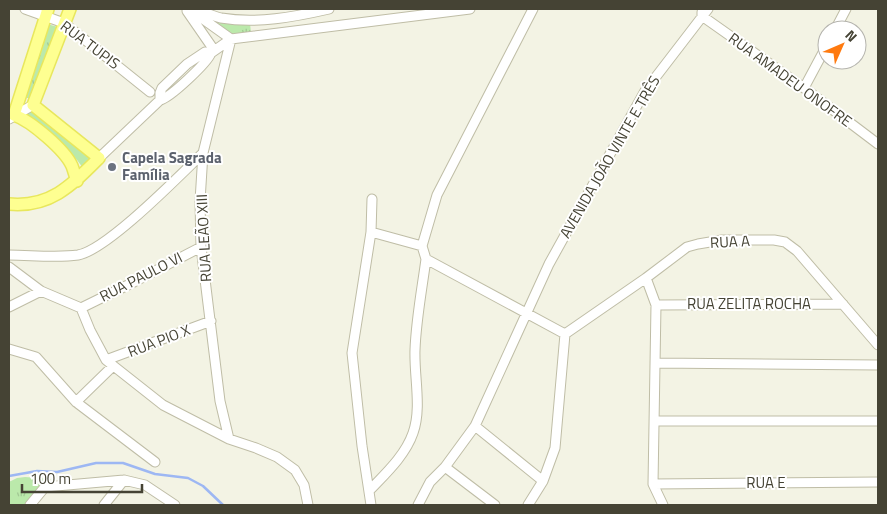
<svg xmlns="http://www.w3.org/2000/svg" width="887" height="514" viewBox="0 0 887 514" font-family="'Titillium Web',sans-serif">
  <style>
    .grass { fill: url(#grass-tufts) }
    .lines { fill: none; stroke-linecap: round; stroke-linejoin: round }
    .stream { stroke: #9db7f3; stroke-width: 2.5 }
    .minor-casing { stroke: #bfbda6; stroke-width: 11 }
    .major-casing { stroke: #e8e75d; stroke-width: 14 }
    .minor { stroke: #fff; stroke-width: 9 }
    .major { stroke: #feff91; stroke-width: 11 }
    .worship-dot { fill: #6b7280; stroke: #fff; stroke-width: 2 }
    .labels { text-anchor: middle; stroke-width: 4; stroke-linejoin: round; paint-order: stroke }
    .street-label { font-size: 15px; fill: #454334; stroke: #fff }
    .worship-label { font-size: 15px; font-weight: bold; fill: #5b616d; stroke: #fff; text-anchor: start }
  </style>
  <defs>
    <pattern id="grass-tufts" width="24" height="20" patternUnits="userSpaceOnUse" patternTransform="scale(1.25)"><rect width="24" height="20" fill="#bbe9ab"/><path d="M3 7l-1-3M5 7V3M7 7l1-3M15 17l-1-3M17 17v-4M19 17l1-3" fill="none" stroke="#a2c994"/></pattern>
  </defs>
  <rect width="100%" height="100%" fill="#f3f3e4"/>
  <path class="grass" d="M197 12 250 23 251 33 224 34Z
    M47 24 58 27 31 98H21Z
    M35 110 85 152 92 162 83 168 77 160 25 114Z
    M25 477 52 479 41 486 24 505H9V482L17 478Z"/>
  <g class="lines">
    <path class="stream" d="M9 476 37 471 57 472 96 463H123L155 474 188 478 203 486 223 505"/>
    <g class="minor-casing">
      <path id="minor" d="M25 9 64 23 150 92
        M189 9 231 39
        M195 9C204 12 212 16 221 18 257 24 294 17 329 9
        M533 9 437 195 422 246 426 259 565 334
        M187 11 214 50
        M702 12V16L804 88 878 144
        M835 30 846 9
        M205 52 211 53C207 63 170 98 160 100V93L162 88 187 64Z
        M211 53 231 39 470 9
        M804 88 827 45
        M9 119 33 105
        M99 158 160 100
        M371 232 372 199
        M9 255C30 255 57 258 78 255 107 250 179 176 203 153
        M9 267 41 291 81 308 90 330 106 360 163 405 229 439 256 448 277 457 295 470 304 485 308 505
        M646 278 656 305 653 484 663 505
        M656 305 843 304
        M9 307 41 291
        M81 308 134 282 201 247
        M565 334 646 278 687 247 698 244 722 240H774L785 242 797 251 878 345
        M9 349 36 357 76 402 155 462
        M106 360 211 321
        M655 363 878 365
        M76 402 113 366
        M654 421H878
        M475 426 543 481
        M229 439 220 401 201 247 200 201 203 153 231 39
        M445 467 495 505
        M653 484 878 482
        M369 491C385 474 405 456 413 433 422 408 414 377 415 350 416 320 422 289 426 259
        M30 505 45 487 124 480 145 485 175 505
        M104 505 124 480
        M371 505 362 446 352 353 371 232 422 246
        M418 505 430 482 445 467 475 426 549 264 645 91 708 9
        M528 505 543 481 555 448 565 334"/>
    </g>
    <g class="major-casing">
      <path id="major" d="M48 9 14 115C31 121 65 150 72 166 74 171 75 176 77 181
        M9 204C50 208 72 185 99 158L33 105 70 9"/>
    </g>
    <use href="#minor" class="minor"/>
    <use href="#major" class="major"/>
  </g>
  <circle class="worship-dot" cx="112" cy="167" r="5"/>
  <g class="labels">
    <g class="street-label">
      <text transform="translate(90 45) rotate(37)" y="5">RUA TUPIS</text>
      <text transform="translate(790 80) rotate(36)" y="5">RUA AMADEU ONOFRE</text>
      <text transform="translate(610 157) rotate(-60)" y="5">AVENIDA JOÃO VINTE E TRÊS</text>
      <text transform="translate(204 238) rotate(-93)" y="5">RUA LEÃO XIII</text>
      <text transform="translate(730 242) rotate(-3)" y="5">RUA A</text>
      <text transform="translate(141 277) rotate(-27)" y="5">RUA PAULO VI</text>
      <text x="749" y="309">RUA ZELITA ROCHA</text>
      <text transform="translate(159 341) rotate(-21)" y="5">RUA PIO X</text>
      <text x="766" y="488">RUA E</text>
    </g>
    <g class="worship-label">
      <text x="122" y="163">Capela Sagrada<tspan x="122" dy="17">Família</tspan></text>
    </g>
  </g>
  <rect width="887" height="514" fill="none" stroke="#454334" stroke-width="20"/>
  <g transform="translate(842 45) rotate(45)"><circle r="24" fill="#ffffff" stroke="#b5b4ae"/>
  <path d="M0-4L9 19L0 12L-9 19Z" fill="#ff7a0f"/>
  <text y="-8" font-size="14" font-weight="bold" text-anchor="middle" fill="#454334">N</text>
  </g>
  <path d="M22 484v8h120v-8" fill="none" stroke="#454334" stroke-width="2.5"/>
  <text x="30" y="484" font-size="15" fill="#454334" stroke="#ffffff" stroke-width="4" paint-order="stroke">100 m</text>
</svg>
